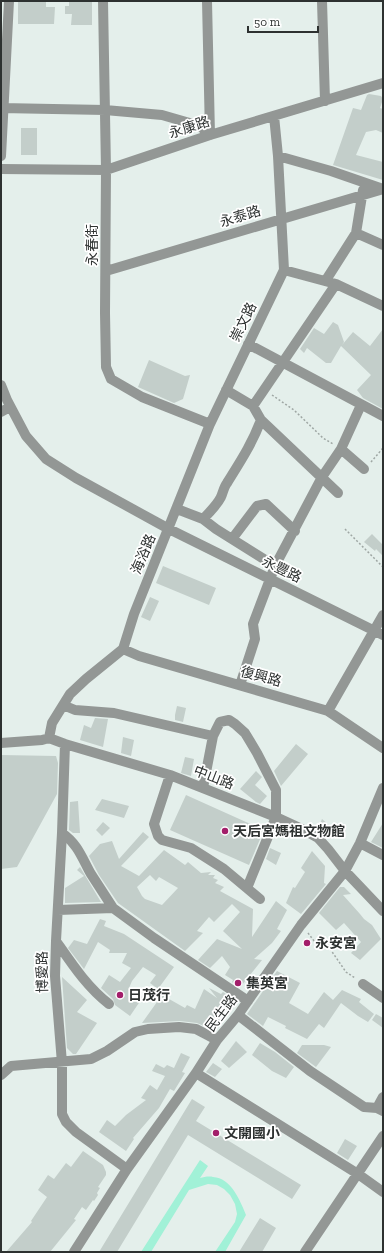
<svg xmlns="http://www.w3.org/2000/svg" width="384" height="1253" viewBox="0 0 384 1253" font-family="'Zilla Slab','Noto Sans TC',serif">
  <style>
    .green { fill: #a1f1d7 }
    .building { fill: #c3ceca; fill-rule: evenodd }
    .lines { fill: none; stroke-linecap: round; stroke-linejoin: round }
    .path { stroke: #9fa7a4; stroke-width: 1.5; stroke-dasharray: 2 2; stroke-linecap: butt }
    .minor { stroke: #939795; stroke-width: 10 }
    .poi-dot { fill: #a31e6a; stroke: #fff; stroke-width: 1.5 }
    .labels { text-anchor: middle; stroke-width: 3.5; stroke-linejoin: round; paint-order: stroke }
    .street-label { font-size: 14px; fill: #2d3130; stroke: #fff }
    .poi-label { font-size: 14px; font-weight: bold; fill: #2d3130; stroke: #fff; text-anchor: start }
  </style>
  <rect width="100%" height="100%" fill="#e4efeb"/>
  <path class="green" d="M200 1160 208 1166 200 1178C204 1177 209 1176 213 1177 231 1178 240 1200 246 1215L225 1252H215L235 1222 237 1214 235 1204 230 1195 224 1189 217 1185 208 1184 189 1190 151 1252H141Z"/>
  <path class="building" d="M18 1H46V7H55L54 24H18Z
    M69 1H92V25H71L72 14H65V6H69Z
    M369 94 381 96 383 99 380 108 383 109V133L376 130 366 132 356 155 383 162V180L333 165 353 108 361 110 367 95Z
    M21 128H37V155H21Z
    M333 322 338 325 344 342 342 345 353 332 370 346 383 329V409L363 398 357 390 371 375 341 346 331 363H326L307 348 304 353 300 349 314 328 324 334Z
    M149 360 185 376 190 375 183 399 174 403 138 387Z
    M372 534 383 545V556L376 549 375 551 364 542Z
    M163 566 216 588 209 605 156 583Z
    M150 597 159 601 150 621 141 617Z
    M177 706 186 708 183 722 175 720V715Z
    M95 718 108 719 103 747 80 740 84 725 91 728Z
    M123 737 134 740 131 756 121 753Z
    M296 744 308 754 281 786 274 771Z
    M1 755 56 756 58 763 57 794 17 867 1 869Z
    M185 757 194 759 191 776 181 773Z
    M256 771 262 777 255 785 267 796 260 804 256 802 240 789Z
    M186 795 264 830 249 865 170 830Z
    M102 799 129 806 124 818 95 810Z
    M78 801 80 833H73L69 830 70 802Z
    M322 819 331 827 329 835 318 829Z
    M103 822 110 828 102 836 96 830Z
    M383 823V848L371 842Z
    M143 832 149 837 121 866 139 876 164 850 185 865 188 862 201 873 211 872 208 875H215L213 878 218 880 215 883 224 887 220 891 253 909 252 937 276 901 287 910 277 929 281 931 272 943 254 959 262 960 242 985 240 984 238 987 232 982 233 980 225 975 230 967 222 956 210 968 198 960 217 939 242 949 223 931 240 912 232 904 214 922 209 917 197 931 203 933 185 951 118 903 99 875 89 856 100 844 112 841 119 859ZM150 875 156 881 159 877 178 888 162 905 145 899 142 896 137 887Z
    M270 848 281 853 276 865 266 859Z
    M312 851 325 866 324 883 326 884 301 914 286 903 293 887 295 888 305 872 301 868Z
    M80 867 101 902 65 903V888L84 876 77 870Z
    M340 887H344L351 894 343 895 360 914 364 919 372 925 381 939 360 960 351 953 361 942 344 923 336 930 319 913Z
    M100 919 106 921 104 926 124 934 174 967 158 989 150 983 156 975 143 967 132 981 129 988 143 997 130 1016 115 1005 113 999 101 988 109 975 120 982 131 968 122 963 127 953H109L110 950 98 942 84 969 68 948 74 940 87 944Z
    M277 971 300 983 289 1003 308 1014 324 992 333 1000 342 990 361 999 359 1002 374 1014 368 1022 358 1016 341 1003 324 1028 319 1024 307 1039 285 1028 286 1026 268 1017 263 1026 247 1014Z
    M62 977 87 1000 77 1012 97 1023 76 1054H73L67 1048Z
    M209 988 221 994 223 992 230 997 229 998 233 1001 213 1030 197 1023 180 1021 142 1023 162 995 185 1008 187 1005 195 1009 204 989 217 998Z
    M376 1014 383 1018V1028L372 1020Z
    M236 1041 247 1052 229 1068 221 1061Z
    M260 1043 275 1052 294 1067 286 1078 272 1071 252 1055Z
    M302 1045H324L331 1047 316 1067 297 1053Z
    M181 1053 190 1057 182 1072 185 1073 174 1091 170 1089 159 1108 133 1138 134 1139 126 1151 99 1132 107 1120 115 1126 126 1115 146 1100 141 1098 150 1085 157 1090 165 1076 152 1071 156 1064 164 1068 167 1065 174 1068Z
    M213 1063 222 1069 215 1077 206 1072Z
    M192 1099 205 1107 196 1121 301 1185 292 1199 188 1135 117 1252H99Z
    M345 1139 357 1146 348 1160 337 1153Z
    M83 1151 103 1165 106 1172V1175L98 1187 100 1188 97 1193 98 1195 94 1201 93 1200 86 1210 82 1207 74 1219 76 1220 50 1252H6L32 1222 31 1221 47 1197 38 1190 48 1175 54 1179 66 1163 71 1167Z
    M260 1218 276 1228 262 1252H239Z"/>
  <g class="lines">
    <path class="path" d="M272 395 294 410 323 438 333 444
      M371 462 383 448
      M345 529 383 567
      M308 933 318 946 326 943 346 972 355 978"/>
    <path class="minor" d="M103 1 106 170 105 313 106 367 111 379 142 397 210 424
      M207 1 210 135
      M322 1 325 101
      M1 108 105 110 162 115 200 126 210 135
      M1 156 9 1
      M278 156 331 171 383 189
      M1 169 106 170 210 135 383 83
      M356 233 383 245
      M284 270 336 284 383 306
      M106 271 383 189
      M326 280 356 233 363 190
      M248 344 383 416
      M1 385 7 400 26 436 46 459 76 478 169 529 383 635
      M253 406 336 284
      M1 412 10 407
      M261 420 338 493
      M341 449 364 469
      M177 509 203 519C210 512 217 505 221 497 223 492 224 487 227 483 240 462 252 444 261 420L253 406 226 390
      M203 519 216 529 275 566
      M232 539 257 506 266 504 295 531
      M123 649 139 656 328 711 383 748
      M240 685 255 639 253 624 275 566 322 477 341 449 361 405
      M63 705 75 710 114 713 213 736 220 722 229 720 235 724 245 733 257 753 276 790V817L247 888
      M328 711 383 615
      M49 738 52 723 70 694 86 679 123 649 134 614 210 424 284 270 278 156 274 116
      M1 743 42 740 49 738 65 744 170 775 276 817 302 829 318 838 328 849 345 871 383 911
      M65 744 62 833 56 941 55 976 62 1063V1114L66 1122 76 1132 127 1169
      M170 775 154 824 158 836 162 840 191 848 224 869 260 899
      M203 788 213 736
      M62 833C78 844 82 858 91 874 98 885 106 897 113 908
      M360 843 383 855
      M58 910 113 908 154 938 248 1001
      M56 941C72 964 87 987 109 1004
      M363 984 383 998
      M238 1015 310 1071 364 1107 377 1108 383 1111
      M196 1073 358 1174 383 1192
      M1 1075 11 1066 91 1059 107 1051 135 1032 148 1029 179 1027 196 1029 217 1040
      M377 1108 383 1097
      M74 1252 127 1169 196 1073 217 1040 238 1015 301 925 345 871 360 843 383 788
      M305 1252 383 1136"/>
  </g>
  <g class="poi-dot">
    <circle cx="225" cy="831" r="4"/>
    <circle cx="307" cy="943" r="4"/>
    <circle cx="238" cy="983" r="4"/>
    <circle cx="120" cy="995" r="4"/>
    <circle cx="216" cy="1133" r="4"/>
  </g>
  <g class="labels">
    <g class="street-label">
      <text transform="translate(189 127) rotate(-18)" y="5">永康路</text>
      <text transform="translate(240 216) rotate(-17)" y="5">永泰路</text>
      <text transform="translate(92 245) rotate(-90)" y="5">永春街</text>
      <text transform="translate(243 322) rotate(-64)" y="5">崇文路</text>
      <text transform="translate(143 554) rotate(-67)" y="5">海浴路</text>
      <text transform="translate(282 569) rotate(26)" y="5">永豐路</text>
      <text transform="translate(261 676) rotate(15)" y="5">復興路</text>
      <text transform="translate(214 777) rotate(21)" y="5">中山路</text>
      <text transform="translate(42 972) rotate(-91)" y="5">博愛路</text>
      <text transform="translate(221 1013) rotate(-53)" y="5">民生路</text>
    </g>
    <g class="poi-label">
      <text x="233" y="836">天后宮媽祖文物館</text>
      <text x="315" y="948">永安宮</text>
      <text x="246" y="988">集英宮</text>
      <text x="128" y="1000">日茂行</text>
      <text x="224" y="1138">文開國小</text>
    </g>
  </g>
  <rect width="384" height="1253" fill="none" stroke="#2d3130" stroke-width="4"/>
  <path d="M248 26v6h70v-6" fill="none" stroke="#2d3130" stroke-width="2"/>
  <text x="254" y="26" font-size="12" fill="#2d3130" stroke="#ffffff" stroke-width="3" paint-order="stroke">50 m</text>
</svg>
